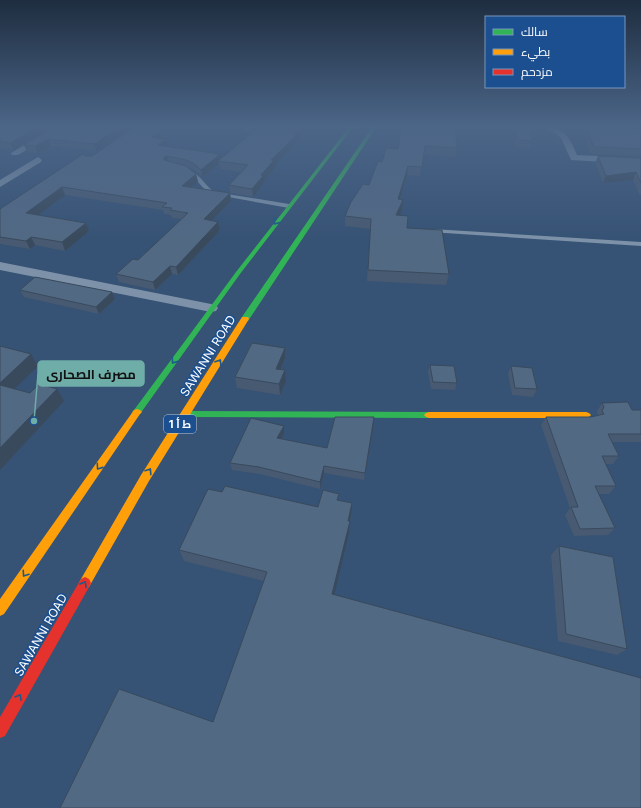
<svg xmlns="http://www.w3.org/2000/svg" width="641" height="808" viewBox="0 0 641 808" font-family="Inter,Cairo,sans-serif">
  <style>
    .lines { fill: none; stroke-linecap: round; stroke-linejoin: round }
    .lane { fill: #7d92a8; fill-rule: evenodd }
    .street { fill: #7d92a8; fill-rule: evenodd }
    .fast { fill: #30b455; fill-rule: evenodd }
    .slow { fill: #ff9f0a; fill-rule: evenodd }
    .jam { fill: #e5322d; fill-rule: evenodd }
    .wall { fill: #475a72 }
    .shaded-wall { fill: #394a5c }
    .building { fill: #526984; stroke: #394a5c }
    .oneway { stroke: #1d5989 }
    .labels { text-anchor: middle; stroke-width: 3; stroke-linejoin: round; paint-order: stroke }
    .shield { fill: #1b4f8f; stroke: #bbcadd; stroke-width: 1 }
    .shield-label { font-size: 11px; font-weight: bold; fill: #fff }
    .street-label { font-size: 12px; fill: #fff; stroke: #1b4f8f }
    .leader { fill: none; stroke: #6fada8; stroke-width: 1.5 }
    .callout-dot { fill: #6fada8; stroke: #1b4f8f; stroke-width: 1.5 }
    .callout { fill: #6fada8; stroke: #6fada8; stroke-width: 1.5 }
    .callout-label { font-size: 13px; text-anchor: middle; font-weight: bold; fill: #111 }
  </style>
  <rect width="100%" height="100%" fill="#365274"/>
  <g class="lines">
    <path class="lane" d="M247 126H251L246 131H244Z
      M185 170C199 170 204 186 215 192L289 204 292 206 289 208 212 194C201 189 197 177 185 172Z
      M432 229 641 242V246L430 232V230Z"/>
    <path class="street" d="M57 126H67L18 155H12L11 153Z
      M539 126C562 126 569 134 577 155L641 158V164L571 160 561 138 553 132Z
      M38 157 42 160 41 162 0 187V180Z
      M0 262 211 304 216 305 218 308 216 311 211 312 0 270Z"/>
    <path class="fast" d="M350 126H354L240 274 140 414H134L132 412 134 410 236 272Z
      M373 126H377L248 321H242V317Z
      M186 411 429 412 432 413 434 415 432 417 429 418 186 417 183 416 181 414 183 412Z"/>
    <path class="slow" d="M242 317H248L249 319 149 481 89 587 85 589 81 587 79 583 81 579 141 475Z
      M137 409 140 410 142 412 140 414 4 614 0 616V599L134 410Z
      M429 412H586L589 413 591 415 589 417 586 418H429L426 417 424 415 426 413Z"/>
    <path class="jam" d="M85 577 89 579 91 583 89 587 5 736 0 738V717L81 579Z"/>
  </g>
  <path class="wall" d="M0 126H54L14 150 0 148Z
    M56 126H133L96 151 51 146 38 153 27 152 24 145Z
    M136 126H176L160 138 168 146H167L220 154 221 159 260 126H309L296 141V143L275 165V168L264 181V183L253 197 230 193 229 185 241 172 220 169 219 163 203 177 195 170 187 167 196 174 198 182 191 187 230 193 231 201 211 221 218 222 220 230 178 275 172 274 155 290 119 282 116 274 138 260 181 219 172 218 171 215 164 214 163 210 65 195 38 215 86 223 89 231 65 251 35 245 30 249 0 244V209L86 156H92Z
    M402 126H473L472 129 455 127 457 148 455 157 424 155 420 176 407 175 400 200H403L402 210 399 215 407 228 449 274 446 285 367 281 370 229 345 226V216L369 185 382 162 398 149Z
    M514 126H530L532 141 530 148 515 147Z
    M580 126H633V130H641V156L591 154Z
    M598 156 641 158V195L639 194 633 180 603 183 595 163Z
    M20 290 112 292 115 299 99 314 24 297Z
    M285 348V358L281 370H285L286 381 280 395 237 388 235 377Z
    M430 365 457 383 455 390 431 389 428 372Z
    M511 366 537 389 533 397 512 395 508 373Z
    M602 403 632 410H641V442H612L619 456 613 464H606L616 486 609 494H599L615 528 608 535 574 536 565 515 570 508 541 425 546 417H591L598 416 597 411Z
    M374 424 364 480 324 473 320 489 260 474 232 470 230 463 284 433 281 439 327 448Z
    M222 492 318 507 338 500 351 515 350 521 349 533 213 722 264 581 184 561 179 550Z
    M559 546 627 649 617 655 558 641 551 555Z"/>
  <path class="shaded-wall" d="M40 126H54L14 150 10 143Z
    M121 126H133L96 151 94 144Z
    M166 126H176L153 144 151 137Z
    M303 126H309L296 141V143L275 165V168L264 181V183L253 197 252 189 271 160Z
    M48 139 51 146 38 153 35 146Z
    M166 139 168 146 159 152 158 145Z
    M220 154 221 161H218L219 163 203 177 201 170Z
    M167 156 169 164 164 160V157Z
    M408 166 407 175 397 209 398 199Z
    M636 172 633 180 603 183 606 176Z
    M196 174 198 182 184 193 182 186Z
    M62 187 65 195 30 221 26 213Z
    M230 193 231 201 205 227 204 219Z
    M403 200 402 210 395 225 396 215Z
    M218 222 220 230 178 275 176 267Z
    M86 223 89 231 65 251 62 242Z
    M31 237 35 245 30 249 26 241Z
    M170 266 172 274 155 290 153 282Z
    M112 292 115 299 99 314 96 307Z
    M285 348V358L277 379 276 369Z
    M31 354 38 366 7 396 0 387V383Z
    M285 370 286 381 280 395 279 384Z
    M57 389 64 401 0 470V448Z
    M374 417V424L364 480 365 473Z
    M284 426V433L278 446 277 438Z
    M324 466V473L320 489V482Z
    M352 503 351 515 347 532 348 521Z
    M350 521 349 533 332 604V594Z"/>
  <path class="building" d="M0 126H40L10 143 0 141Z
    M56 126H121L94 144 48 139 35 146 24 145Z
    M136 126H166L151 137 166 139 158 145 220 154 201 170 193 163 186 160 167 156 164 157V160L186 166 196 174 182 186 230 193 204 219 218 222 176 267 170 266 153 282 116 274 133 259 138 260 188 213 170 210 172 208 162 207 167 203 62 187 26 213 86 223 62 242 31 237 26 241 0 237V209L83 154 86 156H92Z
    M260 126H303L294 136H296L271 160H274L261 175 263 176 252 189 229 185 248 165 218 161Z
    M402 126H455L457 148 425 146 422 167 408 166 398 199 403 200 396 215 408 216 407 228 442 230 449 274 368 270 371 219 345 216 351 202 363 184 369 185 378 161 382 162 386 148 398 149Z
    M516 126H530L532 141 517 140Z
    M586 126H633V130H641V149L594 147Z
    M598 156 641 158V183L636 172 606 176Z
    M35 277 112 292 96 307 20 290Z
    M252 343 285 348 276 369 285 370 279 384 235 377Z
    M0 346 31 354 0 383Z
    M430 365 454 366 457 383 433 382Z
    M511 366 532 368 537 389 515 388Z
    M39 384 57 389 0 448V385L30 393Z
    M628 402 632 410H641V434H608L619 456H602L616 486H595L615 528 580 529 571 507H578L546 417H591L604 414 602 411 604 407 602 403Z
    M335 417H374L365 473 324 466 320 482 259 467 230 463 251 418 284 426 277 438 327 448Z
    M225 486 318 507 323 490 339 494 337 500 352 503 348 521H350L332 594 641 678V808H60L119 689 213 722 267 572 179 550 208 489 222 492Z
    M559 546 613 557 627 649 566 634Z"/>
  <defs><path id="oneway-chevron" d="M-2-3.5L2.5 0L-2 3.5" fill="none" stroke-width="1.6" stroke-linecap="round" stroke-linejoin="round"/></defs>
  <g class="oneway">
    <use href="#oneway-chevron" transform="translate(276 222) rotate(128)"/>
    <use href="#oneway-chevron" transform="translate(174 361) rotate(125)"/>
    <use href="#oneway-chevron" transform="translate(219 362) rotate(-58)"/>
    <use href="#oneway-chevron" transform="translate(99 467) rotate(125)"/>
    <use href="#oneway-chevron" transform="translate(149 471) rotate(-57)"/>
    <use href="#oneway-chevron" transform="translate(25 574) rotate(124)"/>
    <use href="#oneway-chevron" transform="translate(84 584) rotate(-60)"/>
    <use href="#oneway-chevron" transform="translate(19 697) rotate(-60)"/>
  </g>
  <linearGradient id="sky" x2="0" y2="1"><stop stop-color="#1e2d40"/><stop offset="0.53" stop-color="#4c6688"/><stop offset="1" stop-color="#4c6688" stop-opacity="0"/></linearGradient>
  <rect width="641" height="239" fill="url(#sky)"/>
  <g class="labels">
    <rect class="shield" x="164" y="415" width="32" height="18" rx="3"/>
    <g class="shield-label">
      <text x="180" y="428">ط أ 1</text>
    </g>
    <g class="street-label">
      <text transform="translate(208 356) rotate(-58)" y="4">SAWANNI ROAD</text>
      <text transform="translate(41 635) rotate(-60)" y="4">SAWANNI ROAD</text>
    </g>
  </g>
  <path class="leader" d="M34 421L38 374"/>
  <circle class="callout-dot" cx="34" cy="421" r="4"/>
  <rect class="callout" x="38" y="361" width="106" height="25" rx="4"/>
  <g class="callout-label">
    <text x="91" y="379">مصرف الصحارى</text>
  </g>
  <rect x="485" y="16" width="140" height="72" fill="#1b4f8f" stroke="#7695bc"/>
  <rect x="493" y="29" width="20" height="6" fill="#30b455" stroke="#7695bc"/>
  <text x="521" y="36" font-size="12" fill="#ffffff">سالك</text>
  <rect x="493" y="49" width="20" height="6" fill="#ff9f0a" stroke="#7695bc"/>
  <text x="521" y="56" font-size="12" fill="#ffffff">بطيء</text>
  <rect x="493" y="69" width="20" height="6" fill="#e5322d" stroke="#7695bc"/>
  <text x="521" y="76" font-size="12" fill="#ffffff">مزدحم</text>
</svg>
